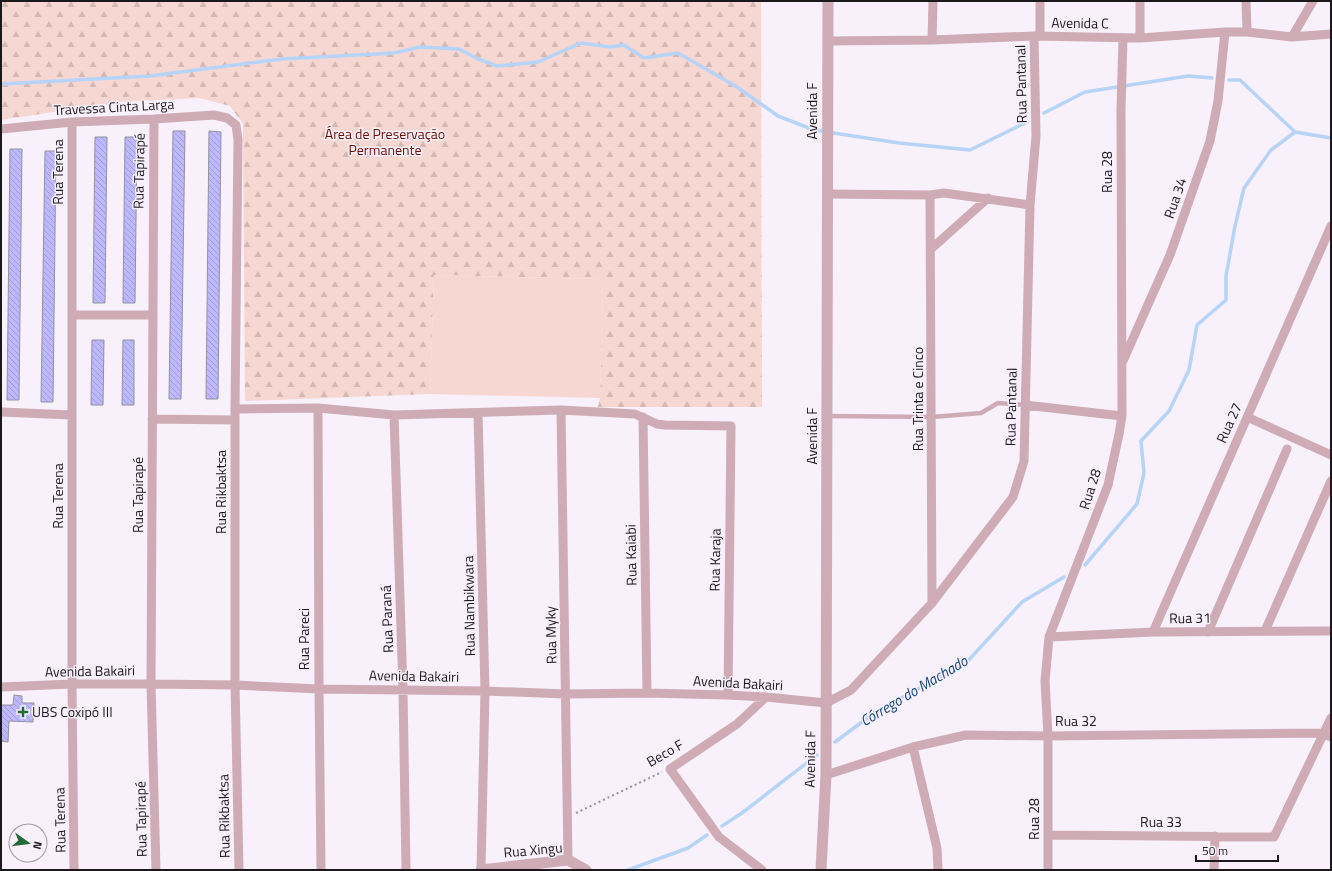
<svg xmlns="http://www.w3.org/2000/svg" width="1332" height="871" viewBox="0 0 1332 871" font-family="'Titillium Web',sans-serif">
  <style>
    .forest { fill: url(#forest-firs) }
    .park { fill: #f7d7d1 }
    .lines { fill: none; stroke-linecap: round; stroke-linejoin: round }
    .stream { stroke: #b6d4f8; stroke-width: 3.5 }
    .building { fill: url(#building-back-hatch); stroke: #92929c }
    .path { stroke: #969097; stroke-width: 2; stroke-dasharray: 2 3; stroke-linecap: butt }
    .service { stroke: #cfabb6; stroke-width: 4.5 }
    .minor { stroke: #cfabb6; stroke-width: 9 }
    .tertiary { stroke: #cfabb6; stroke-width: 11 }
    .poi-dot { fill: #236935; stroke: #f8f0fa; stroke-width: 1.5 }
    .labels { text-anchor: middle; stroke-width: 3; stroke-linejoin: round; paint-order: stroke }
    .street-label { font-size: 14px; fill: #1b181c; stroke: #f8f0fa }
    .park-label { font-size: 14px; fill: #6c0d02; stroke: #f8f0fa }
    .poi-label { font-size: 14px; fill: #1b181c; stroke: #f8f0fa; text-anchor: start }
    .water-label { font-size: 15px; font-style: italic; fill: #13467b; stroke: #f8f0fa }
  </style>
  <defs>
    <pattern id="forest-firs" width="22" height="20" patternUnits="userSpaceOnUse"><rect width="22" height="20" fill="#f7d7d1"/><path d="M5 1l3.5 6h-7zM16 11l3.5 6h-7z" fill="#d3b8b3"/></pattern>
    <pattern id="building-back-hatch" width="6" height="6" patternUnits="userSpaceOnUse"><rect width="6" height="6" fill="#bdb8ff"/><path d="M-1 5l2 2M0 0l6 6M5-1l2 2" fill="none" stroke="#a29dda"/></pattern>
  </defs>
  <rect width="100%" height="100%" fill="#f8f0fa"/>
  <path class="forest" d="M1 1H761L762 407H598L600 398 603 279 434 275 430 394 245 401 243 124 230 106 199 98 120 102 1 120Z"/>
  <path class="park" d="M434 275 603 279 600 398 430 394Z"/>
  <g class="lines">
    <path class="stream" d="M1229 80H1240L1295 132
      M1 84 150 76 282 59 394 53 420 47 459 49 476 58 497 66 538 62 581 43 610 47 624 45 644 58 678 53 737 87 778 116 814 130 899 143 970 150 1027 122
      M1044 113 1085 92 1188 76 1212 78
      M1085 565 1137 504 1144 473 1141 441 1169 411 1189 370 1197 325 1226 300V276L1235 226 1244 188 1271 150 1295 132 1331 138
      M835 742 877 711 966 663 1022 602 1064 577
      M722 826 742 813 817 755
      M628 870 688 848 707 835"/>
  </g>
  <path class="building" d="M173 131H185L181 399H169Z
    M209 131 221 132 218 399H206Z
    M95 137H107L105 303H93Z
    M125 137H137L135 303H123Z
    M10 149H22L19 400H7Z
    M45 151H56L53 402H41Z
    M92 340H104L103 405H91Z
    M123 340H134V405H122Z
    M14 695 22 696V703H34L33 722 9 721 8 742 1 741V705H13Z"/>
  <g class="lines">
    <path class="path" d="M576 813 662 772"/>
    <path class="service" d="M827 416 932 417 981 413 998 403 1025 405"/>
    <path class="minor" d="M1246 1 1247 32
      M1040 36V1
      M1292 37 1313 1
      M1140 38V1
      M932 40 933 1
      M828 41 932 40 1034 36 1140 38 1225 32H1247L1292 37 1331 34
      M154 119 151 684 156 870
      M72 122V684L74 870
      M1 129 72 122 154 119 214 115 227 118 236 125 238 140 235 409V685L239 870
      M827 194 930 195 944 193 1030 205
      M930 195 932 603
      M931 249 988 198
      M72 315H152
      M1123 361 1170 255 1210 141 1218 101 1225 32
      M1025 405 1122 416
      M318 408 319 689 321 870
      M235 409 318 408 394 415 561 410 635 414 657 424 665 425 731 426 728 695
      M561 410 568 860
      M1 412 72 415
      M478 413 485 691 481 870
      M394 415 403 690 406 870
      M643 417 647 693
      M1247 417 1331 455
      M152 419 235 420
      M1265 631 1331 481
      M1153 632 1331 226
      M1208 632 1287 449
      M1049 637 1153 632 1331 631
      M1 687 72 684H151L235 685 319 689 485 691 566 694 647 693 728 695 766 697 826 703 851 690 932 603 1013 497 1024 461 1030 205 1036 136 1034 36
      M913 747 937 848 938 870
      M826 775 913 747 966 735 1048 736 1324 733 1331 737
      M1048 835 1274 837 1331 718
      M762 870 719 837 670 769 737 724 766 697
      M1048 870V736L1045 681 1049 637 1108 485 1119 434 1122 416 1121 109 1123 38
      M1214 870 1215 836"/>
    <path class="tertiary" d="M481 870 568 860 586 870
      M821 870 826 775 828 1"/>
  </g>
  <path class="poi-dot" d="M21 706h4v4h4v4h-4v4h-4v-4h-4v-4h4z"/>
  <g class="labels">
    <g class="street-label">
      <text transform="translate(1080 23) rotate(1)" y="5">Avenida C</text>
      <text transform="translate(1021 84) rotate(-91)" y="5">Rua Pantanal</text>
      <text transform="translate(114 107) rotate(-3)" y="5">Travessa Cinta Larga</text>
      <text transform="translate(812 111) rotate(-90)" y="5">Avenida F</text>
      <text transform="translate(139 171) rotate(-89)" y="5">Rua Tapirapé</text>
      <text transform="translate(58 172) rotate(-90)" y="5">Rua Terena</text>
      <text transform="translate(1107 172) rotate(-90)" y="5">Rua 28</text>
      <text transform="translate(1175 198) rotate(-71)" y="5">Rua 34</text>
      <text transform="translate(918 399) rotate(-90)" y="5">Rua Trinta e Cinco</text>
      <text transform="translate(1011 407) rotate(-89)" y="5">Rua Pantanal</text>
      <text transform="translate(1229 423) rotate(-66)" y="5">Rua 27</text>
      <text transform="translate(812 436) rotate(-90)" y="5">Avenida F</text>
      <text transform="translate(1090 489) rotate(-72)" y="5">Rua 28</text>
      <text transform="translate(221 492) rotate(-90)" y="5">Rua Rikbaktsa</text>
      <text transform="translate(138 495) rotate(-90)" y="5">Rua Tapirapé</text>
      <text transform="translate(58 496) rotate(-90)" y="5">Rua Terena</text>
      <text transform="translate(631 555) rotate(-91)" y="5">Rua Kaiabi</text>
      <text transform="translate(715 560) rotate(-89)" y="5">Rua Karaja</text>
      <text transform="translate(469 606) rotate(-91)" y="5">Rua Nambikwara</text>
      <text transform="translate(1190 618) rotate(-1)" y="5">Rua 31</text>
      <text transform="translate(387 619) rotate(-92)" y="5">Rua Paraná</text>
      <text transform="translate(551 635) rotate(-91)" y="5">Rua Myky</text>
      <text transform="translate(304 639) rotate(-90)" y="5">Rua Pareci</text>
      <text transform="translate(90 671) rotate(-1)" y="5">Avenida Bakairi</text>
      <text transform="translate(414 676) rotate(1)" y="5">Avenida Bakairi</text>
      <text transform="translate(738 683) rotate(3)" y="5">Avenida Bakairi</text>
      <text x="1076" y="726">Rua 32</text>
      <text transform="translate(665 753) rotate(-30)" y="5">Beco F</text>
      <text transform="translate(810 759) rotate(-89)" y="5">Avenida F</text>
      <text transform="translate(224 816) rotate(-91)" y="5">Rua Rikbaktsa</text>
      <text transform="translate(141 819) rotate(-91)" y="5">Rua Tapirapé</text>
      <text transform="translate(1034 819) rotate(-90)" y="5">Rua 28</text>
      <text transform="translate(60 820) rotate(-91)" y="5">Rua Terena</text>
      <text x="1161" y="827">Rua 33</text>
      <text transform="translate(533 850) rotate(-5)" y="5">Rua Xingu</text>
    </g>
    <g class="park-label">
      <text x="385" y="139">Área de Preservação<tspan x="385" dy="16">Permanente</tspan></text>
    </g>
    <g class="poi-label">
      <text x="32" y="717">UBS Coxipó III</text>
    </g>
    <g class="water-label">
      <text transform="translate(914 691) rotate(-31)" y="5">Córrego do Machado</text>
    </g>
  </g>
  <rect width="1332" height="871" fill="none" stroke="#1b181c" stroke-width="4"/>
  <g transform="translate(28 843) rotate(104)"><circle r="19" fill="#f8f0fa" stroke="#a09aa1"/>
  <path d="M0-3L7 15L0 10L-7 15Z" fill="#236935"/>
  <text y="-6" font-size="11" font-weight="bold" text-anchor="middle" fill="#1b181c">N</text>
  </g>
  <path d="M1196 855v6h82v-6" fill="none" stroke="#1b181c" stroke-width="2"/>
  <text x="1202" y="855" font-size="12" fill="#1b181c" stroke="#f8f0fa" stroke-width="3" paint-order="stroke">50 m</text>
</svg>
